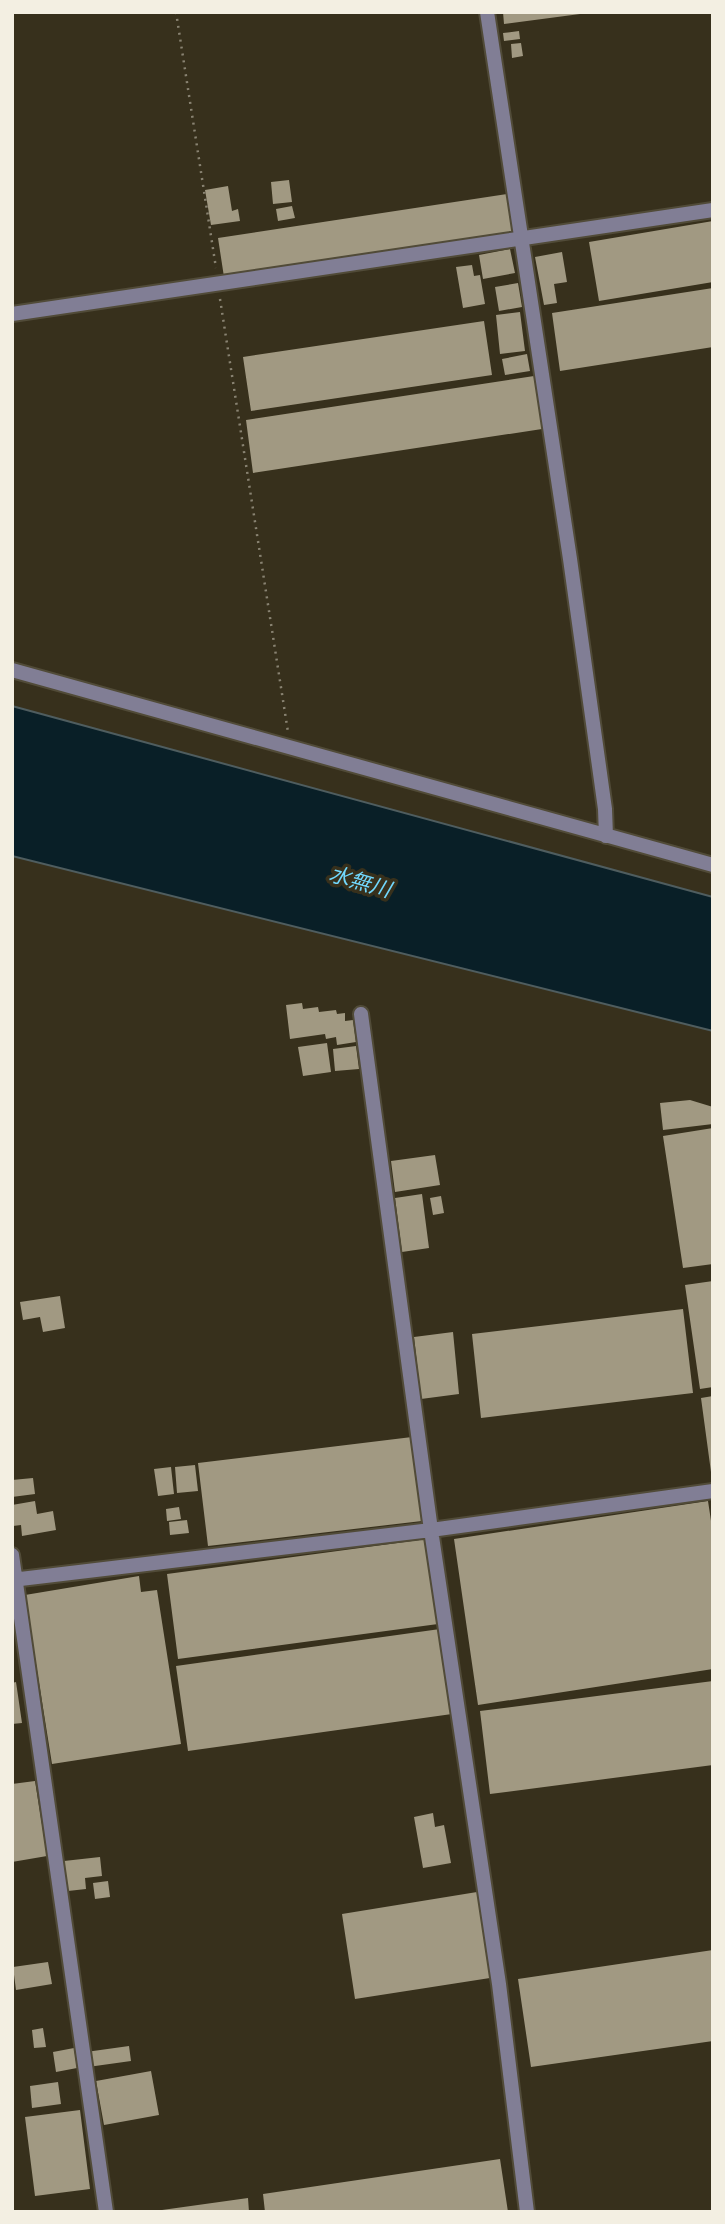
<svg xmlns="http://www.w3.org/2000/svg" width="725" height="2224" viewBox="0 0 725 2224" font-family="'Archivo Narrow','Noto Sans JP',sans-serif">
  <style>
    .water { fill: #091f27; stroke: #4f5d5f; stroke-width: 2 }
    .building { fill: #a19982 }
    .lines { fill: none; stroke-linecap: round; stroke-linejoin: round }
    .minor-casing { stroke: #514b38; stroke-width: 18 }
    .path { stroke: #898372; stroke-width: 2.5; stroke-dasharray: 2 5; stroke-linecap: butt }
    .minor { stroke: #817e95; stroke-width: 14 }
    .labels { text-anchor: middle; stroke-width: 7; stroke-linejoin: round; paint-order: stroke }
    .water-label { font-size: 21px; font-style: italic; fill: #71d8fd; stroke: #37301c }
  </style>
  <rect width="100%" height="100%" fill="#37301c"/>
  <path class="water" d="M12 706 713 897V1031L12 856Z"/>
  <path class="building" d="M503 12H580V14L504 24Z
    M519 31 520 39 504 41 503 33Z
    M521 43 523 56 512 58 511 44Z
    M289 180 292 202 273 204 271 182Z
    M228 186 232 211 238 209 240 221 211 225 205 190Z
    M507 194 513 233 224 277 218 238Z
    M292 206 295 218 278 221 276 209Z
    M713 221V282L599 301 589 242Z
    M510 249 515 273 483 279 479 255Z
    M562 252 567 282 554 284 557 303 544 305 535 257Z
    M472 265 474 276 480 275 485 304 463 308 456 267Z
    M518 283 522 307 499 311 495 287Z
    M713 288V347L560 371 552 313Z
    M520 312 525 351 500 354 496 315Z
    M484 321 492 375 251 411 243 357Z
    M527 354 530 371 505 375 502 359Z
    M534 376 542 429 253 473 246 420Z
    M302 1003 303 1009 318 1007 319 1012 336 1010 337 1014 345 1013V1021L353 1020 356 1042 337 1045 336 1037 326 1039 325 1034 290 1039 286 1005Z
    M327 1043 331 1072 303 1076 298 1047Z
    M356 1046 359 1069 335 1071 333 1049Z
    M690 1100 713 1107V1124L663 1130 660 1103Z
    M713 1128V1264L683 1268 663 1136Z
    M435 1155 440 1185 395 1192 391 1161Z
    M422 1194 429 1248 402 1252 395 1198Z
    M441 1196 444 1213 433 1215 430 1198Z
    M713 1281V1387L700 1389 685 1285Z
    M60 1296 65 1328 43 1332 40 1317 23 1320 20 1302Z
    M683 1309 693 1393 481 1418 472 1334Z
    M453 1332 459 1394 421 1399 414 1337Z
    M713 1396V1472H711L701 1398Z
    M412 1437 422 1521 208 1546 198 1463Z
    M195 1465 198 1491 177 1493 175 1467Z
    M171 1467 174 1494 158 1496 154 1469Z
    M33 1478 35 1494 12 1497V1480Z
    M35 1501 37 1514 53 1511 56 1530 22 1536 21 1525 13 1526 12 1505Z
    M708 1501 713 1534V1669L478 1705 454 1539Z
    M179 1507 181 1519 167 1521 166 1509Z
    M187 1520 189 1533 170 1535 169 1522Z
    M427 1539 438 1624 178 1659 167 1574Z
    M139 1576 141 1592 157 1590 181 1744 52 1764 25 1595Z
    M440 1629 452 1714 188 1751 176 1666Z
    M713 1681V1765L490 1794 480 1711Z
    M16 1682 22 1723 12 1724V1683Z
    M35 1781 47 1856 12 1862V1784Z
    M433 1813 435 1827 444 1825 451 1863 423 1868 414 1817Z
    M100 1857 102 1876 85 1878 86 1889 68 1891 64 1861Z
    M108 1881 110 1897 95 1899 93 1883Z
    M477 1892 490 1978 355 1999 342 1914Z
    M713 1950V2041L531 2067 518 1979Z
    M48 1962 52 1984 16 1990 13 1967Z
    M43 2028 46 2047 34 2048 32 2030Z
    M129 2046 131 2061 88 2067 86 2052Z
    M74 2048 77 2068 56 2072 53 2052Z
    M151 2071 159 2115 104 2125 96 2081Z
    M58 2082 61 2104 32 2108 30 2086Z
    M80 2110 90 2189 35 2196 25 2117Z
    M500 2159 508 2212H265L263 2194Z
    M248 2198 249 2212H162V2210Z"/>
  <g class="lines">
    <g class="minor-casing">
      <path id="minor" d="M487 12 570 559 605 809 606 836
        M12 314 713 210
        M12 670 713 865
        M361 1014 431 1530 499 1984 527 2212
        M12 1555 106 2212
        M12 1580 431 1530 713 1491"/>
    </g>
    <path class="path" d="M176 12 216 268
      M220 299 288 732"/>
    <use href="#minor" class="minor"/>
  </g>
  <g class="labels">
    <g class="water-label">
      <text transform="translate(360 882) rotate(16)" y="7">水無川</text>
    </g>
  </g>
  <rect width="725" height="2224" fill="none" stroke="#f3efe2" stroke-width="28"/>
</svg>
